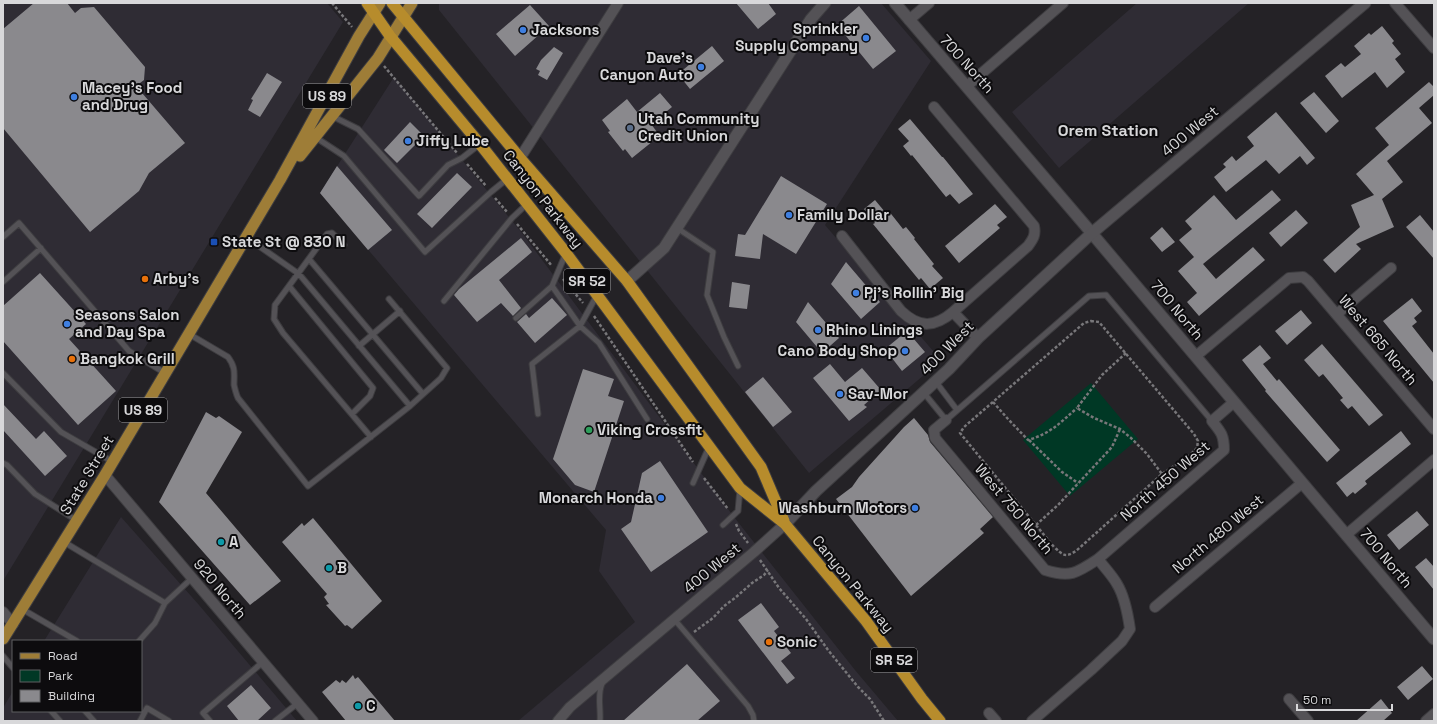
<svg xmlns="http://www.w3.org/2000/svg" width="1437" height="724" viewBox="0 0 1437 724" font-family="'Space Grotesk',sans-serif">
  <style>
    .built { fill: #2f2c34 }
    .green { fill: #003825 }
    .building { fill: #8a898d }
    .lines { fill: none; stroke-linecap: round; stroke-linejoin: round }
    .service-casing { stroke: #3e3d40; stroke-width: 7 }
    .minor-casing { stroke: #3e3d40; stroke-width: 12 }
    .tertiary-casing { stroke: #3e3d40; stroke-width: 13 }
    .secondary-casing { stroke: #3e3d40; stroke-width: 13 }
    .primary-casing { stroke: #3e3d40; stroke-width: 13 }
    .trunk-casing { stroke: #3e3d40; stroke-width: 13 }
    .path { stroke: #78777a; stroke-width: 2.5; stroke-dasharray: 3 2; stroke-linecap: butt }
    .service { stroke: #545256; stroke-width: 5 }
    .minor { stroke: #545256; stroke-width: 10 }
    .tertiary { stroke: #545256; stroke-width: 11 }
    .secondary { stroke: #545256; stroke-width: 11 }
    .primary { stroke: #9e7d37; stroke-width: 11 }
    .trunk { stroke: #b78c2c; stroke-width: 11 }
    .shop-dot { fill: #3f7fe0; stroke: #0d0c0e; stroke-width: 1.5 }
    .service-dot { fill: #5c6f8a; stroke: #0d0c0e; stroke-width: 1.5 }
    .transit-dot { fill: #1a4fb4; stroke: #0d0c0e; stroke-width: 1.5 }
    .food-dot { fill: #e8710a; stroke: #0d0c0e; stroke-width: 1.5 }
    .leisure-dot { fill: #2e9e5b; stroke: #0d0c0e; stroke-width: 1.5 }
    .culture-dot { fill: #0f9aa8; stroke: #0d0c0e; stroke-width: 1.5 }
    .labels { text-anchor: middle; stroke-width: 4; stroke-linejoin: round; paint-order: stroke }
    .shield { fill: #0d0c0e; stroke: #9b9b9d; stroke-width: 1 }
    .shield-label { font-size: 14px; font-weight: bold; fill: #d8d8da }
    .poi-label { font-size: 15px; font-weight: bold; fill: #d8d8da; stroke: #0d0c0e; text-anchor: start }
    .street-label { font-size: 15px; fill: #d8d8da; stroke: #0d0c0e }
    .neighbourhood-label { font-size: 16px; font-weight: bold; fill: #d8d8da; stroke: #0d0c0e }
  </style>
  <rect width="100%" height="100%" fill="#242226"/>
  <path class="built" d="M3 3H327L343 22 3 581Z
    M439 3H881L931 61 825 225 940 359 924 375 809 473 439 10Z
    M1137 3H1249L1059 168 1012 112Z
    M394 77 522 233 734 517 855 670 898 721H518L635 622 599 571 606 530 320 193Z
    M121 517 199 605 297 721H3V708L13 691V711H141V641H44Z"/>
  <path class="green" d="M1091 383 1138 439 1070 496 1023 440Z"/>
  <path class="building" d="M34 3H67L75 13 81 8 94 7 145 67 144 80 136 86 185 143 149 173 139 191 90 232 3 128V29Z
    M736 3H768L776 14 758 29Z
    M530 5 549 26 515 56 496 34Z
    M859 6 896 51 873 69 837 25Z
    M1382 26 1394 41 1392 43 1401 54 1395 59 1405 72 1387 88 1375 72 1342 98 1325 76 1341 63 1345 67 1361 54 1354 46 1369 33 1371 35Z
    M712 46 724 61 690 89 678 74Z
    M554 47 563 53 547 80 538 75 540 71 536 69 541 60Z
    M267 73 282 82 260 117 248 110 253 100 251 99Z
    M1429 82 1434 87V95L1419 108 1432 123 1387 161 1403 182 1382 199 1394 227 1356 244 1361 249 1335 273 1323 260 1360 227 1351 205 1374 195 1356 174 1389 145 1375 128Z
    M1314 92 1339 121 1326 133 1300 103Z
    M660 93 672 107 651 124 657 132 654 134 658 137 632 158 625 149 623 151 608 132 610 131 602 120 627 99 637 112Z
    M1276 112 1315 158 1307 165 1300 156 1279 174 1266 160 1226 192 1214 177 1226 167 1223 164 1232 156 1236 161 1254 146 1247 137Z
    M910 119 942 157H943L973 194 959 204 950 194 946 197 912 155 911 156 903 146 909 141 898 129Z
    M410 122 426 138 418 146 416 144 397 163 384 150Z
    M337 166 392 230 368 250 320 193Z
    M457 173 472 187 432 228 417 214Z
    M781 176 827 204 796 254 763 234 760 259 735 256 738 234 745 235Z
    M1272 190 1281 200 1203 264 1216 279 1253 247 1265 260 1199 316 1187 302 1197 293 1178 271 1194 257 1179 240 1192 229 1185 221 1214 195 1236 220Z
    M875 200 885 212 888 210 903 229 906 227 915 238 914 239 934 264 932 266 943 278 930 289 921 278 919 280 873 224 875 223 864 209Z
    M995 204 1007 217 997 225 1000 228 959 263 945 246Z
    M1296 210 1308 223 1281 247 1269 233Z
    M1420 215 1434 232V259L1406 227Z
    M1162 227 1175 242 1162 252 1150 238Z
    M521 238 532 252 499 280 521 308 513 316 501 303 477 322 454 295 459 289Z
    M846 262 880 302 861 319 831 284Z
    M40 273 86 324 69 339 116 391 78 425 3 341V306Z
    M732 282 750 285 747 309 729 307Z
    M552 298 567 315 535 343 517 322 526 314 529 318Z
    M1412 298 1422 311 1414 318 1417 322 1412 326 1434 354V383L1383 321Z
    M808 302 839 338 822 353 796 322Z
    M1301 310 1312 323 1287 345 1275 331Z
    M907 331 925 352 902 371 885 349Z
    M1322 344 1383 415 1369 426 1352 406 1348 409 1340 400 1343 398 1323 374 1319 377 1304 360Z
    M1260 345 1271 358 1263 364 1277 381 1279 379 1340 450 1327 462 1265 391 1266 390 1242 360Z
    M830 364 845 382 862 368 881 390 864 405 867 407 849 421 813 378Z
    M583 369 614 379 608 396 624 401 594 492 575 485 553 459Z
    M763 377 792 412 773 427 745 392Z
    M3 404 36 439 44 431 67 456 45 476 3 430Z
    M206 412 216 418 219 416 242 432 206 493 281 581 250 605 159 502Z
    M914 418 928 435 930 442 993 517 980 529 984 533 911 596 836 499 852 487 859 477 904 427Z
    M1401 431 1411 444 1365 481 1367 484 1355 494 1353 492 1347 497 1336 483Z
    M660 461 708 532 651 572 621 529 631 522 642 473Z
    M1417 511 1429 525 1399 550 1387 535Z
    M313 518 382 601 352 629 347 625 345 626 326 605 329 604 324 597 327 594 282 542 302 523 304 526Z
    M1426 558 1434 567V590L1415 567Z
    M761 603 779 627 774 631 791 653 781 661 795 678 787 684 738 620Z
    M687 664 720 701 697 721H623Z
    M1422 666 1433 679 1408 700 1397 687Z
    M353 675 355 679 358 677 395 721H346L322 692 336 680 340 683 342 680 346 683Z
    M251 685 271 708 257 721H239L227 706Z
    M1381 699 1392 713 1383 721H1356Z"/>
  <g class="lines">
    <g class="service-casing">
      <path id="service" d="M332 116 358 129 419 196 448 165 462 158 480 144
        M315 137 344 156 425 252 491 192 507 179
        M677 228 713 252 707 295 724 337 738 366
        M3 237 19 223 129 351 165 373
        M344 245 332 233 327 234 275 305 274 319 283 333 371 437
        M309 259 423 394
        M3 282 41 248
        M289 286 373 388 370 396 352 414
        M552 286 566 253
        M389 299 447 368 441 378 410 406
        M444 301 512 218 527 204
        M516 318 552 286 580 326 599 343 647 419
        M189 334 228 357C236 368 234 373 234 385 235 389 236 394 238 398L308 486 410 406 299 274 246 237
        M359 346 400 311
        M3 373 61 432 113 462
        M936 382 957 410
        M924 393 946 420 1089 296 1106 295 1212 421
        M538 414 532 364 580 326 597 295
        M3 463 7 465 35 494 76 520
        M693 483 709 447
        M723 525 738 511 740 489
        M64 542 165 603 192 578
        M22 609 77 641
        M674 619 748 706 753 715 754 721
        M139 641 155 623 165 603
        M3 656 13 668
        M51 711 60 721
        M85 711 94 721
        M140 721 147 708 169 721
        M210 721 203 713 263 662
        M275 721 298 703
        M600 721C601 708 597 695 602 684"/>
    </g>
    <g class="minor-casing">
      <path id="minor" d="M1395 3 1434 48
        M909 20 929 3
        M967 86 1063 3
        M520 158 618 3
        M842 236 901 311C920 329 935 327 953 312L1028 246C1033 239 1036 235 1034 226L934 107
        M953 312 978 338
        M1337 314 1391 268
        M1196 356 1289 278 1303 277 1308 281 1434 429
        M946 420 934 430 935 438 1045 570C1070 578 1077 573 1098 559L1224 450C1224 435 1221 432 1212 421L1234 402
        M105 475 313 721
        M1346 535 1434 460
        M1155 607 1302 483
        M3 612 13 624
        M1289 699 1308 721
        M989 713 996 721
        M558 721 570 707 754 552 785 524
        M1032 721 1091 670 1122 641 1130 629C1128 615 1125 597 1117 584 1112 575 1104 567 1098 559
        M1426 721 1434 714"/>
    </g>
    <g class="tertiary-casing">
      <path id="tertiary" d="M895 3 1084 224 1434 639
        M627 281 664 248 811 19 825 3"/>
    </g>
    <g class="secondary-casing">
      <path id="secondary" d="M785 524 816 491 949 369 978 338 1092 233 1365 3"/>
    </g>
    <g class="primary-casing">
      <path id="primary" d="M300 156 378 58 412 3
        M3 639 105 475 280 180 359 36 380 3"/>
    </g>
    <g class="trunk-casing">
      <path id="trunk" d="M367 3 390 36 480 144 566 253 740 488 785 524 866 621 922 699 940 721
        M392 3 520 158 627 281 761 467 784 521"/>
    </g>
    <path class="path" d="M332 3 352 27
      M384 66 457 153
      M467 164 486 186
      M495 198 507 212
      M517 224 552 266
      M563 279 583 303
      M594 316 693 462
      M1091 321 1099 322 1194 434 1198 441 1197 448 1188 457 1162 474 1076 551C1065 558 1063 555 1054 547L960 433 964 427 1084 323Z
      M1126 353 1102 375 1077 408 1094 418 1120 429 1131 438 1147 454 1162 474
      M993 402 1008 419 1028 440C1050 434 1061 422 1077 408
      M1029 440 1062 472 1078 483
      M704 478 728 509
      M736 524 739 531 748 543
      M1036 525 1058 505 1112 447 1120 429
      M760 560 779 588 806 619 828 650 858 687 870 699 884 721
      M694 632 713 618 724 606 735 598 752 583 764 575 768 570"/>
    <use href="#service" class="service"/>
    <use href="#minor" class="minor"/>
    <use href="#tertiary" class="tertiary"/>
    <use href="#secondary" class="secondary"/>
    <use href="#primary" class="primary"/>
    <use href="#trunk" class="trunk"/>
  </g>
  <g class="shop-dot">
    <circle cx="523" cy="30" r="4"/>
    <circle cx="866" cy="38" r="4"/>
    <circle cx="701" cy="67" r="4"/>
    <circle cx="74" cy="97" r="4"/>
    <circle cx="408" cy="141" r="4"/>
    <circle cx="789" cy="215" r="4"/>
    <circle cx="856" cy="293" r="4"/>
    <circle cx="67" cy="324" r="4"/>
    <circle cx="818" cy="330" r="4"/>
    <circle cx="905" cy="351" r="4"/>
    <circle cx="840" cy="394" r="4"/>
    <circle cx="661" cy="498" r="4"/>
    <circle cx="915" cy="508" r="4"/>
  </g>
  <circle class="service-dot" cx="630" cy="128" r="4"/>
  <rect class="transit-dot" x="210" y="238" width="8" height="8" rx="2"/>
  <g class="food-dot">
    <circle cx="145" cy="279" r="4"/>
    <circle cx="72" cy="359" r="4"/>
    <circle cx="769" cy="642" r="4"/>
  </g>
  <circle class="leisure-dot" cx="589" cy="430" r="4"/>
  <g class="culture-dot">
    <circle cx="221" cy="542" r="4"/>
    <circle cx="329" cy="568" r="4"/>
    <circle cx="358" cy="706" r="4"/>
  </g>
  <g class="labels">
    <g class="shield">
      <rect x="303" y="84" width="48" height="24" rx="3"/>
      <rect x="564" y="269" width="46" height="24" rx="3"/>
      <rect x="119" y="398" width="48" height="24" rx="3"/>
      <rect x="871" y="648" width="46" height="24" rx="3"/>
    </g>
    <g class="shield-label">
      <text x="327" y="101">US 89</text>
      <text x="587" y="286">SR 52</text>
      <text x="143" y="415">US 89</text>
      <text x="894" y="665">SR 52</text>
    </g>
    <g class="poi-label">
      <text x="858" y="34" text-anchor="end">Sprinkler<tspan x="858" dy="17">Supply Company</tspan></text>
      <text x="531" y="35">Jacksons</text>
      <text x="693" y="63" text-anchor="end">Dave's<tspan x="693" dy="17">Canyon Auto</tspan></text>
      <text x="82" y="93">Macey's Food<tspan x="82" dy="17">and Drug</tspan></text>
      <text x="638" y="124">Utah Community<tspan x="638" dy="17">Credit Union</tspan></text>
      <text x="416" y="146">Jiffy Lube</text>
      <text x="797" y="220">Family Dollar</text>
      <text x="222" y="247">State St @ 830 N</text>
      <text x="153" y="284">Arby's</text>
      <text x="864" y="298">Pj's Rollin' Big</text>
      <text x="75" y="320">Seasons Salon<tspan x="75" dy="17">and Day Spa</tspan></text>
      <text x="826" y="335">Rhino Linings</text>
      <text x="897" y="356" text-anchor="end">Cano Body Shop</text>
      <text x="80" y="364">Bangkok Grill</text>
      <text x="848" y="399">Sav-Mor</text>
      <text x="597" y="435">Viking Crossfit</text>
      <text x="653" y="503" text-anchor="end">Monarch Honda</text>
      <text x="907" y="513" text-anchor="end">Washburn Motors</text>
      <text x="229" y="547">A</text>
      <text x="337" y="573">B</text>
      <text x="777" y="647">Sonic</text>
      <text x="366" y="711">C</text>
    </g>
    <g class="street-label">
      <text transform="translate(967 64) rotate(48)" y="5">700 North</text>
      <text transform="translate(1190 131) rotate(-40)" y="5">400 West</text>
      <text transform="translate(543 199) rotate(52)" y="5">Canyon Parkway</text>
      <text transform="translate(1177 310) rotate(50)" y="5">700 North</text>
      <text transform="translate(1378 340) rotate(50)" y="5">West 665 North</text>
      <text transform="translate(947 348) rotate(-45)" y="5">400 West</text>
      <text transform="translate(87 475) rotate(-59)" y="5">State Street</text>
      <text transform="translate(1165 481) rotate(-41)" y="5">North 450 West</text>
      <text transform="translate(1014 509) rotate(50)" y="5">West 750 North</text>
      <text transform="translate(1218 534) rotate(-40)" y="5">North 480 West</text>
      <text transform="translate(1386 558) rotate(50)" y="5">700 North</text>
      <text transform="translate(712 568) rotate(-40)" y="5">400 West</text>
      <text transform="translate(853 584) rotate(51)" y="5">Canyon Parkway</text>
      <text transform="translate(220 589) rotate(50)" y="5">920 North</text>
    </g>
    <g class="neighbourhood-label">
      <text x="1108" y="136">Orem Station</text>
    </g>
  </g>
  <rect width="1437" height="724" fill="none" stroke="#d8d8da" stroke-width="8"/>
  <rect x="12" y="640" width="130" height="72" fill="#0d0c0e" stroke="#5e5e60"/>
  <rect x="20" y="653" width="20" height="6" fill="#9e7d37" stroke="#5e5e60"/>
  <text x="48" y="660" font-size="12" fill="#d8d8da">Road</text>
  <rect x="20" y="670" width="20" height="12" fill="#003825" stroke="#5e5e60"/>
  <text x="48" y="680" font-size="12" fill="#d8d8da">Park</text>
  <rect x="20" y="690" width="20" height="12" fill="#8a898d" stroke="#5e5e60"/>
  <text x="48" y="700" font-size="12" fill="#d8d8da">Building</text>
  <path d="M1297 704v6h95v-6" fill="none" stroke="#d8d8da" stroke-width="2"/>
  <text x="1303" y="704" font-size="12" fill="#d8d8da" stroke="#0d0c0e" stroke-width="3" paint-order="stroke">50 m</text>
</svg>
